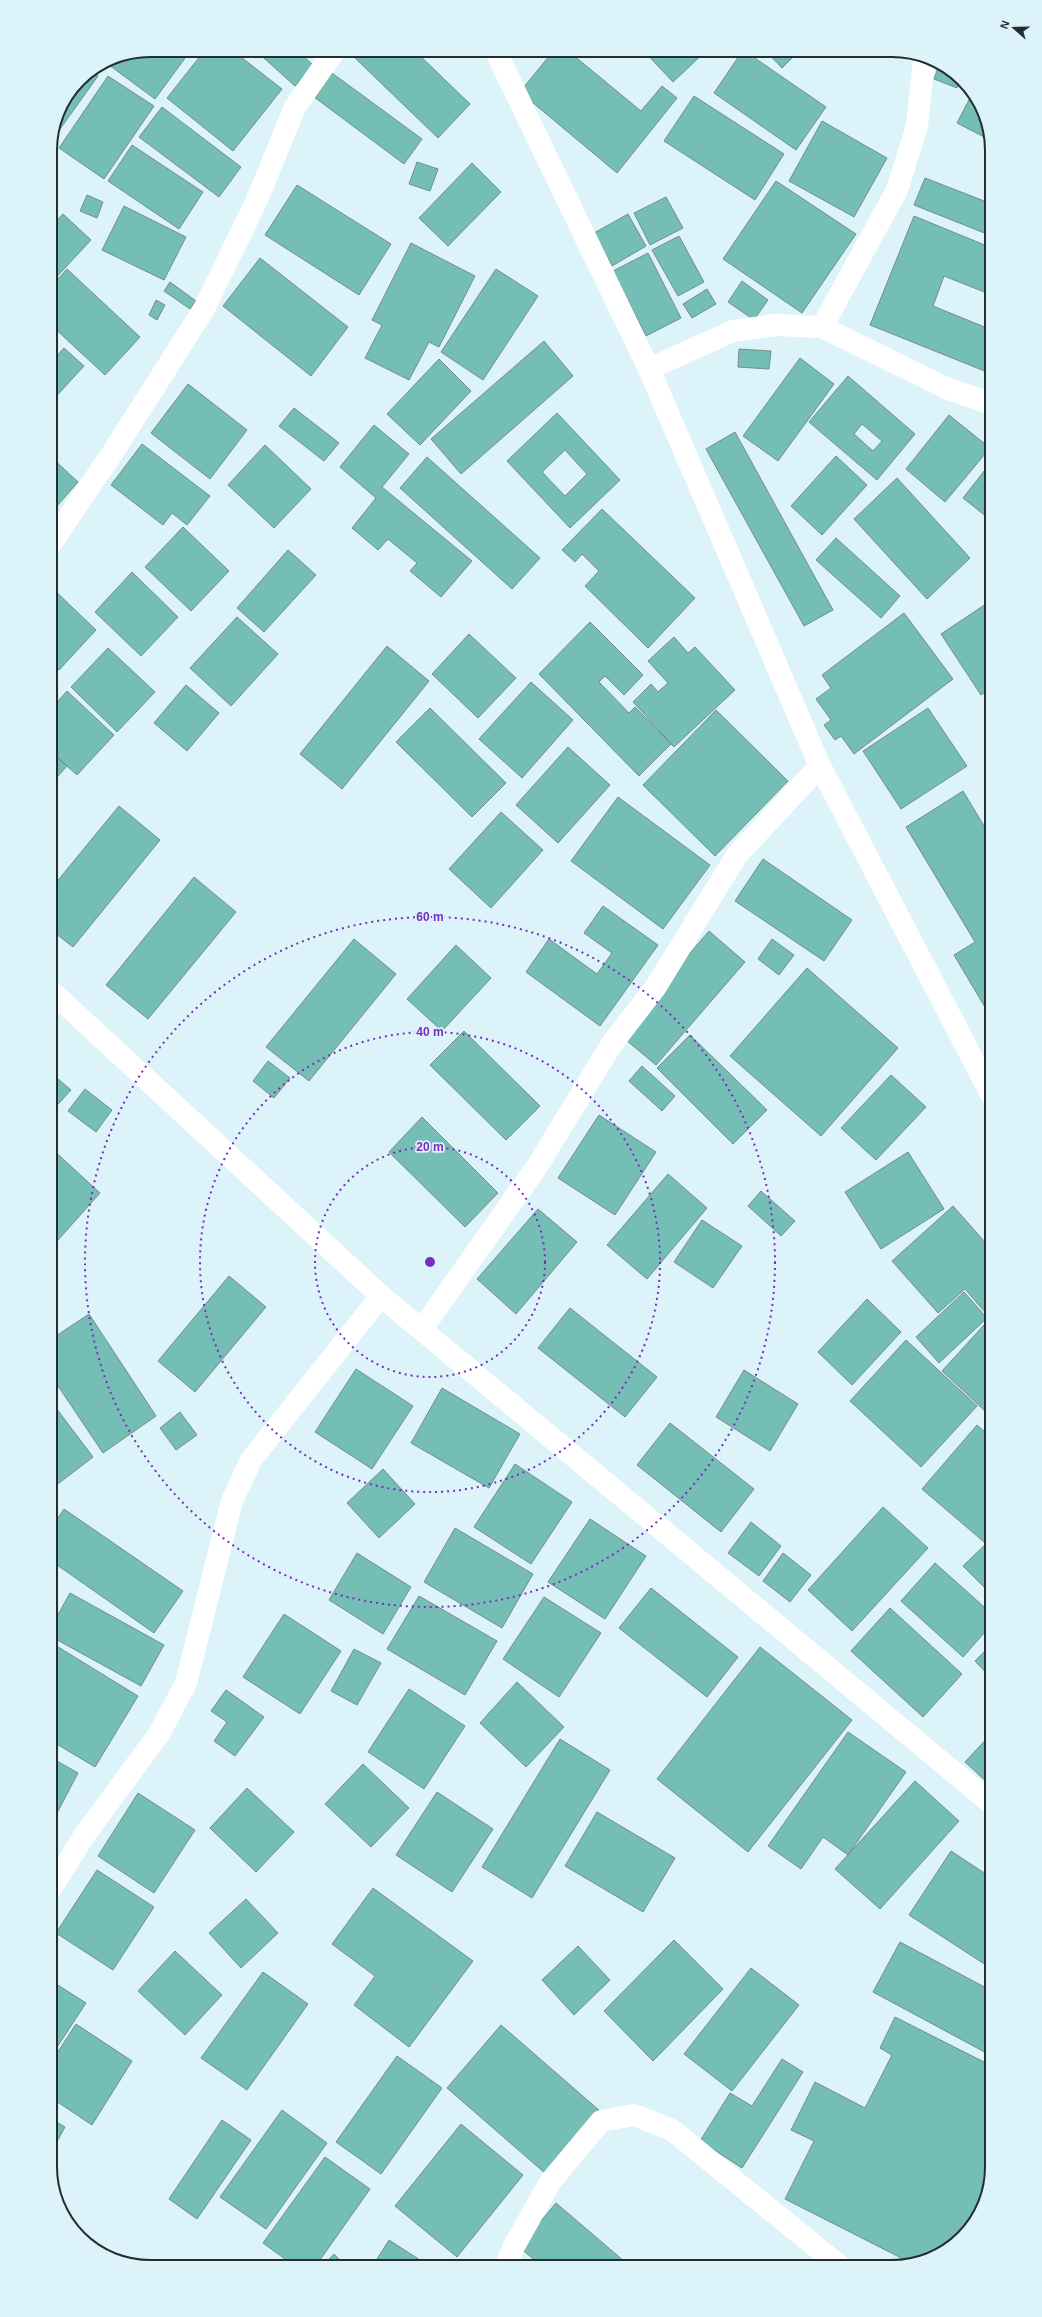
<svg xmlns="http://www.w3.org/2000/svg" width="1042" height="2317" viewBox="0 0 1042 2317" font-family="Arial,sans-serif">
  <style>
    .building { fill: #75beb6; stroke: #768d8a; fill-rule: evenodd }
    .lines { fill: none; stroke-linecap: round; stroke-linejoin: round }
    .minor { stroke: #fff; stroke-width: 22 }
    .tertiary { stroke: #fff; stroke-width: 22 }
    .ring { fill: none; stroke: #7b2cbf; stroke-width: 2; stroke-dasharray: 2 4 }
    .rim { fill: none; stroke: #242d2f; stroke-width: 2 }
    .centre { fill: #7b2cbf; stroke: #dcf3fa; stroke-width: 2 }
    .ring-label { font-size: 12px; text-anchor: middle; font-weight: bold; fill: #7b2cbf; stroke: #dcf3fa; stroke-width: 3.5; stroke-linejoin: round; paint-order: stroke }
  </style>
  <rect width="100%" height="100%" fill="#dcf3fa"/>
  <path class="building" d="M150 50H191L155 99 105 62 112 58Z
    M205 50H232L282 89 233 151 167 98Z
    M255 50H297L314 66 295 86Z
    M363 50H414L470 104 438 138 355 58Z
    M554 50H567L641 111 662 86 677 98 617 173 520 92Z
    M571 50H582L578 55Z
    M643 50H707L673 82Z
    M743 50 826 107 796 150 714 93Z
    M765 50H800L782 68Z
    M939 65 953 70 960 81 957 88 934 79Z
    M91 71 98 76 50 143 60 106 79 79Z
    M332 73 422 139 404 164 314 97Z
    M108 76 154 106 104 179 59 148Z
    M694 96 784 154 755 200 664 141Z
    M971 96 987 118 990 140 957 123Z
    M162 107 241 167 219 197 139 137Z
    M822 121 887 158 854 217 789 181Z
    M132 145 203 192 179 229 108 181Z
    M417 162 438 169 430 191 409 184Z
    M472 163 501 192 448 246 419 218Z
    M925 178 992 204V236L914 205Z
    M776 181 856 234 802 313 723 259Z
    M297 185 391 244 359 295 265 235Z
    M87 195 103 202 97 218 80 211Z
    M666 197 683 228 650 245 634 213Z
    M124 206 186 237 164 280 102 250Z
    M50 211 55 217 50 222Z
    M63 214 91 240 50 284V228Z
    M628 214 646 246 612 266 594 233Z
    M914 216 992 248V295L944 276 933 306 992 330V374L870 325Z
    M679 236 704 282 678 296 652 250Z
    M411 243 475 276 439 347 429 342 409 380 365 358 382 325 372 320Z
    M648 253 681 318 646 336 613 271Z
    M260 258 348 327 311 376 223 306Z
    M67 269 140 337 105 375 50 324V288Z
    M496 269 538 296 483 380 441 352Z
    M742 281 768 300 754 320 728 302Z
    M170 282 196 301 190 309 164 291Z
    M707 289 716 304 692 318 683 304Z
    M156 300 165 305 157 320 149 315Z
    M544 341 573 376 461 474 431 439Z
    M64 348 84 366 50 403V363Z
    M739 349 771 351 769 369 738 367Z
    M800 358 834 384 778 461 743 436Z
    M439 359 471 391 420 445 387 414Z
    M848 376 915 434 877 480 809 422ZM862 424 882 441 873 451 854 434Z
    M188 384 247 430 210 479 151 433Z
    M294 408 339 443 324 461 279 426Z
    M557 413 620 480 570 528 507 461ZM565 450 587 474 565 496 542 472Z
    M949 415 990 448 945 502 906 469Z
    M374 425 409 454 382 487 472 561 441 597 410 571 417 563 388 539 378 550 352 528 376 498 340 467Z
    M735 432 833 610 804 626 706 449Z
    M142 444 210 496 187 525 172 513 163 525 111 485Z
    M265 445 311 489 274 528 228 485Z
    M50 456 78 482 57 506 50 501Z
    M836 456 867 485 822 535 791 506Z
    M427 457 540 558 512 589 400 488Z
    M992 461V521L963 498Z
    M897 478 970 558 927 599 854 519Z
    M602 509 695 598 648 648 585 586 599 571 582 554 575 562 562 550Z
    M183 527 229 571 191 611 145 567Z
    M836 538 900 596 881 618 816 560Z
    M288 550 316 575 264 632 237 608Z
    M132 572 178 617 141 656 95 612Z
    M50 586 96 630 59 670 50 661Z
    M992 600V687L981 695 941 634Z
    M904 613 953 679 854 754 841 736 835 740 824 725 831 720 816 699 831 688 822 675Z
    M237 617 278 654 231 706 190 668Z
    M590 622 643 675 624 695 605 676 599 682 629 713 635 707 671 744 639 776 539 674Z
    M469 634 516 678 478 718 432 674Z
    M674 637 688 653 695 647 735 690 674 747 633 702 651 684 658 692 668 683 648 661Z
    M387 646 429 681 342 789 300 754Z
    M108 648 155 692 117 732 71 687Z
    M50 681 58 687 50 696Z
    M531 682 573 720 522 778 479 739Z
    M186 685 219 713 187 751 154 723Z
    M67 691 114 735 77 775 50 751V710Z
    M430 708 506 783 472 817 396 742Z
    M928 708 967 766 901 809 863 751Z
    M716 710 788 781 715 856 643 785Z
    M568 747 610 785 558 843 516 805Z
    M50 751 67 766 50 785Z
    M963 791 992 839V1019L954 955 975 942 906 827Z
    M618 797 710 865 663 929 571 861Z
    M119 806 160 840 73 947 50 929V890Z
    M501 812 543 850 491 908 449 869Z
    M763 859 852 920 824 961 735 901Z
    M194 877 236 912 148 1019 106 985Z
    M603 906 658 945 600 1026 526 972 549 939 597 974 612 953 584 933Z
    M709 931 745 962 656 1065 620 1035Z
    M354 939 396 974 309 1081 266 1047Z
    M772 939 794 955 779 975 758 959Z
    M456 945 491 978 442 1031 407 999Z
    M807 968 898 1048 821 1136 730 1056Z
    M464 1031 540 1106 506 1140 430 1065Z
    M690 1035 767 1110 733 1144 657 1068Z
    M268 1061 290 1078 274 1098 253 1081Z
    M642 1066 675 1096 662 1111 629 1081Z
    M50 1072 71 1090 50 1113Z
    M891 1075 926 1107 876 1160 841 1128Z
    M85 1089 112 1110 96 1132 68 1111Z
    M599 1115 656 1152 615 1215 558 1178Z
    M422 1117 498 1193 465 1227 389 1152Z
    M50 1147 100 1193 50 1249Z
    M908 1152 944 1209 881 1249 845 1192Z
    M668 1174 707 1208 647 1279 607 1245Z
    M761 1191 795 1221 781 1236 748 1206Z
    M953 1206 992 1250V1316L990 1318 965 1289 938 1313 892 1261Z
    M538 1209 577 1242 516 1314 477 1279Z
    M702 1220 742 1246 713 1288 674 1262Z
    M229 1276 266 1307 195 1392 158 1361Z
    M964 1292 987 1318 939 1363 916 1337Z
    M867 1299 901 1332 852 1385 818 1352Z
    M570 1308 657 1377 625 1417 538 1348Z
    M89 1314 156 1416 103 1453 50 1374V1340Z
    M984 1325 992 1332V1405L986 1412 942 1371Z
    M906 1340 977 1406 921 1467 850 1401Z
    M356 1369 413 1406 372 1469 315 1432Z
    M744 1370 798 1404 770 1451 716 1417Z
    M442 1388 520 1434 489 1488 411 1443Z
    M50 1400 93 1457 50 1490Z
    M180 1412 197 1435 176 1450 160 1428Z
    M670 1423 754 1489 721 1532 637 1465Z
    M977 1425 992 1438V1532L984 1542 922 1489Z
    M515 1464 572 1502 531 1564 474 1527Z
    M383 1469 415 1504 379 1538 347 1503Z
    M883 1507 928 1548 852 1631 808 1590Z
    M64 1509 183 1591 154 1633 50 1560V1530Z
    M590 1519 646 1556 605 1619 548 1582Z
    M751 1522 781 1546 759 1576 728 1553Z
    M455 1528 533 1574 502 1628 424 1582Z
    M992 1538V1595L963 1566Z
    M357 1553 411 1587 383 1634 329 1600Z
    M783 1553 811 1575 790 1602 763 1581Z
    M935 1563 992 1614V1624L963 1657 901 1601Z
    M651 1588 738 1657 707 1697 619 1628Z
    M70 1593 164 1645 141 1686 50 1636V1629Z
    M419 1596 497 1641 465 1695 387 1649Z
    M544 1597 601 1633 559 1697 503 1659Z
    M890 1608 962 1674 923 1717 851 1651Z
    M284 1614 341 1651 300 1714 243 1677Z
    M50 1642 138 1696 95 1767 50 1740Z
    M992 1644V1679L975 1661Z
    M760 1647 852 1720 748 1852 657 1779Z
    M354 1649 381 1663 357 1705 331 1691Z
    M517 1682 564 1727 526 1767 480 1723Z
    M409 1689 465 1726 424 1789 368 1752Z
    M226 1690 264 1717 235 1756 214 1741 227 1722 211 1711Z
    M848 1732 906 1772 848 1855 823 1837 801 1869 768 1846Z
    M992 1733V1780L989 1784 965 1762Z
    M560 1739 610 1770 532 1898 482 1867Z
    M50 1757 78 1773 56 1815 50 1812Z
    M363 1764 409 1808 371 1847 325 1804Z
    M915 1781 959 1821 880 1909 835 1869Z
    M247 1788 294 1832 256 1872 210 1828Z
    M437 1792 493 1829 452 1892 396 1855Z
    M138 1793 195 1830 154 1893 98 1856Z
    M597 1812 675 1858 643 1912 565 1866Z
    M951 1851 992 1878V1969L909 1915Z
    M97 1870 154 1907 113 1970 56 1933Z
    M373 1888 473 1961 409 2047 354 2005 375 1976 332 1944Z
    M246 1899 278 1933 241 1968 209 1933Z
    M674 1940 723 1989 653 2061 604 2011Z
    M900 1942 992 1991V2056L873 1992Z
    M578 1946 610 1980 574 2015 542 1980Z
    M175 1951 222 1995 185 2035 138 1991Z
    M751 1968 799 2005 732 2091 684 2054Z
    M263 1972 308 2004 247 2090 201 2058Z
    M50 1980 86 2003 50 2058Z
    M895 2017 992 2066V2167L975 2223 953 2246 924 2262 913 2264 785 2199 814 2141 791 2130 815 2082 865 2108 892 2055 880 2048Z
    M76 2024 132 2061 92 2125 50 2097V2064Z
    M501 2025 600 2111 546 2174 447 2088Z
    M397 2056 442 2088 381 2174 336 2142Z
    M782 2059 803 2072 742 2168 700 2141 730 2093 752 2106Z
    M282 2110 327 2143 266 2229 220 2197Z
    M50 2118 65 2127 50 2154Z
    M222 2120 251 2140 197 2219 169 2199Z
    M461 2124 523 2175 457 2257 395 2206Z
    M325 2157 370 2189 315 2267H296L263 2243Z
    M556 2203 631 2267H543L519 2247Z
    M389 2240 431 2267H372Z
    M334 2254 346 2267H321Z"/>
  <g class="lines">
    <path class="minor" d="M822 327 897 190 917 126 924 60
      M649 369 733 331 775 325 822 327 946 388 992 404
      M50 545 113 452 204 309 256 202 295 107 335 50
      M422 1329 538 1165 611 1045 655 988 737 855 820 766
      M50 1890 86 1833 159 1734 186 1683 232 1501 251 1460 381 1296
      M505 2267 513 2248 550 2182 601 2121 634 2115 672 2130 841 2267"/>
    <path class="tertiary" d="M495 50 649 369 820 766 992 1096
      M50 990 381 1296 992 1804"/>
  </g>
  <g class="ring">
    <circle cx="430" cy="1262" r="115"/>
    <circle cx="430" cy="1262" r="230"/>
    <circle cx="430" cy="1262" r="345"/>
  </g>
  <path d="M0 0H1042V2317H0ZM150 57H892A93 93 0 0 1 985 150V2167A93 93 0 0 1 892 2260H150A93 93 0 0 1 57 2167V150A93 93 0 0 1 150 57Z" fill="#dcf3fa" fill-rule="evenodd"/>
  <path class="rim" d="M150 57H892A93 93 0 0 1 985 150V2167A93 93 0 0 1 892 2260H150A93 93 0 0 1 57 2167V150A93 93 0 0 1 150 57Z"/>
  <circle cx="430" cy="1262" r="6" class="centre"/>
  <g class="ring-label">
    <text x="430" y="921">60 m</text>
    <text x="430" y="1036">40 m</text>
    <text x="430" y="1151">20 m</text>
  </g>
  <g transform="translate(1014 28) rotate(290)" stroke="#dcf3fa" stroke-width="3" paint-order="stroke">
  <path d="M0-3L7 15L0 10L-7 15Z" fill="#242d2f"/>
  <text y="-6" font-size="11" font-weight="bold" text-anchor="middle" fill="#242d2f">N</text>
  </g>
</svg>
